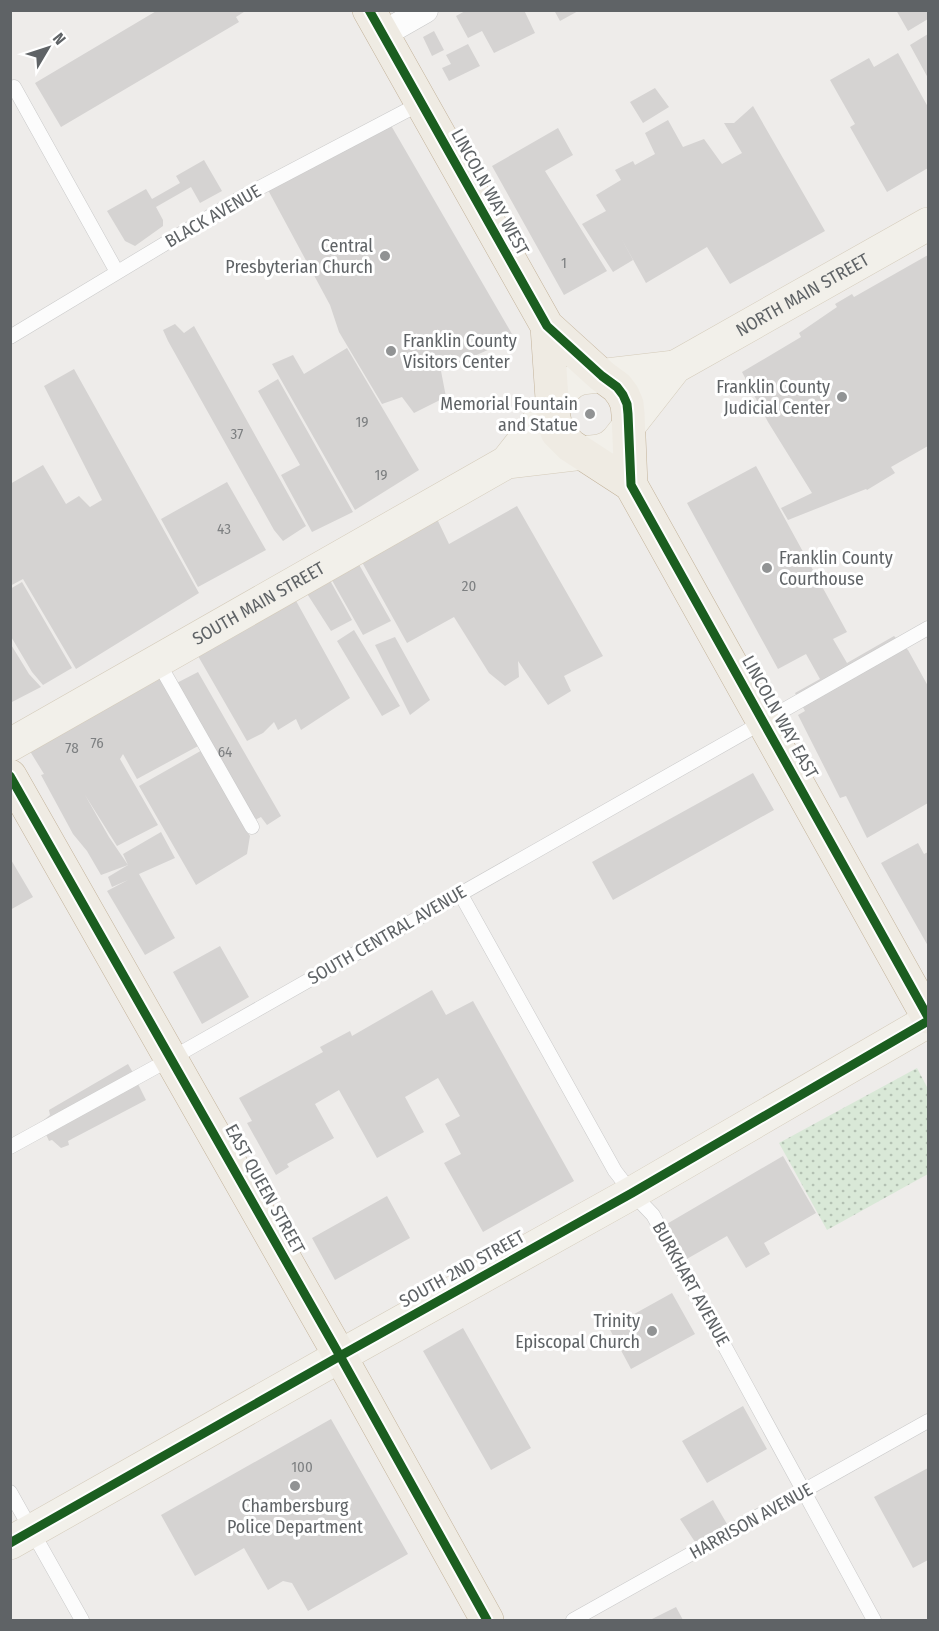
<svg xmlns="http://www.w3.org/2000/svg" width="939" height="1631" viewBox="0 0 939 1631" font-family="'Fira Sans Condensed',sans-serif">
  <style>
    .grass { fill: url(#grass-dots) }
    .building { fill: #d5d3d2 }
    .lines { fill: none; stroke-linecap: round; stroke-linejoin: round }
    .lane-casing { stroke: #c9c9c9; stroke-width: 15 }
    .street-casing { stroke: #c9c9c9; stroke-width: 27 }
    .primary-casing { stroke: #d4cbba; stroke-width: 34 }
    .highway-casing { stroke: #c3b39a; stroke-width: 34 }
    .lane { stroke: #fcfcfc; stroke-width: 14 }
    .street { stroke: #fcfcfc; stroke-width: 26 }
    .primary { stroke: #f2f0ea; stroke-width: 33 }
    .highway { stroke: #efebe3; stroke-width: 33 }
    .cycleway-casing { stroke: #fff; stroke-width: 13 }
    .cycleway { stroke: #1b5e20; stroke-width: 9 }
    .poi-dot { fill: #919394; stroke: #fff; stroke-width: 2 }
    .labels { text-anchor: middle; stroke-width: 6; stroke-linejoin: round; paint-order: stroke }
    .number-label { font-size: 15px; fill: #7e8082 }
    .street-label { font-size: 18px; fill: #5f6366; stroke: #fff }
    .poi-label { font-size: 18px; fill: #5f6366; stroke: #fff; text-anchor: end }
  </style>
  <defs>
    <pattern id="grass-dots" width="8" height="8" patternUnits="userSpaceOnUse" patternTransform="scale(1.5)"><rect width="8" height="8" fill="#d9e8d7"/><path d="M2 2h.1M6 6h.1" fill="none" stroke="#b3c0b2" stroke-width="1.8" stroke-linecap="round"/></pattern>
  </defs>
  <rect width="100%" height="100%" fill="#eeecea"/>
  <path class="grass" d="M917 1068 928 1089V1174L827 1230 779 1143Z"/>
  <path class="building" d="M158 10H247L236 17 239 22 61 127 35 83Z
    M467 10H524L535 33 494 53 482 31 468 38 456 16Z
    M554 10H580L560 21Z
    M896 10H928V19L908 31Z
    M434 31 444 50 432 56 423 37Z
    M928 34V78L910 45Z
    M468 44 480 66 449 81 442 68 451 64 446 55Z
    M898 53 928 107V168L887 192 850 127 855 124 830 80 869 58 874 67Z
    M655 88 669 107 643 123 630 102Z
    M753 106 825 231 730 284 707 247 646 283 621 238 633 260 613 272 582 224 606 211 596 195 621 180 615 170 633 161 635 165 655 154 645 133 668 120 683 147 704 139 722 164 742 153 724 123H734Z
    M389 122 512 334 490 349 441 371 446 397 414 413 402 397 382 404 339 332 330 305 268 190Z
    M558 128 573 155 545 171 607 271 564 295 492 166Z
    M204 160 222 191 200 203 191 187 156 207 163 220V226L135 246 125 241 107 211 146 189 152 199 180 183 176 176Z
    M928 255V446L891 467 895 473 867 490 866 489 788 520 781 508 812 493 768 422 742 372 801 337 799 333 837 307 835 304 852 294 854 297Z
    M175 324 184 333 194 326 306 526 283 541 274 530 168 341 163 330Z
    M347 348 419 470 355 510 272 364 293 355 304 374Z
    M74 369 199 593 76 669 23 579 10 586V484L43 465 66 504 79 496 90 507 102 500 44 386Z
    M278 379 353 512 312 532 281 475 300 465 258 391Z
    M756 466 847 632 833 639 847 663 894 636 908 650 928 686V803L867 838 846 796 840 798 798 715 805 711 795 693 820 679 806 654 778 669 687 503Z
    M227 482 266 550 198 587 161 519Z
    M517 506 603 656 564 676 571 691 548 705 518 661 519 677 505 686 489 673 454 617 407 643 358 555 426 517 438 521 449 544Z
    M357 561 391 621 363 635 329 575Z
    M327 575 352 620 331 631 304 589Z
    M22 582 72 668 43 685 32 672 10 635V589Z
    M295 599 350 698 301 730 296 719 278 730 274 722 263 733 247 741 198 656Z
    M354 630 400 706 382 716 337 641Z
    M395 637 430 700 410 715 375 645Z
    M10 643 29 674 41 687 10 703Z
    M198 672 281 816 267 825 261 817 247 824 206 754 250 836 247 854 196 885 139 786 204 749 200 745 137 779 123 754 120 759 158 825 117 846 85 795 109 837 128 865 123 854 161 832 175 858 139 874 175 938 145 955 107 891 128 880 112 887 108 877 128 865 101 875 87 851 73 834 41 775 44 774 28 748 162 675 169 687Z
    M753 773 774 810 613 900 592 862Z
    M918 843 924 854 928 852V946L881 863Z
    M10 858 33 897 10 910Z
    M220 946 249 997 202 1024 173 972Z
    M432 990 446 1015 473 1001 574 1181 483 1232 444 1163 461 1154 445 1124 460 1116 438 1078 405 1097 424 1132 377 1158 339 1090 315 1104 334 1138 287 1164 289 1167 276 1175 247 1123 252 1121 239 1098 323 1052 320 1047 350 1031 352 1036Z
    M128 1064 135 1076 40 1123 50 1115 49 1110Z
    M136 1080 146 1100 68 1141 69 1145 61 1148 52 1140 49 1141 44 1130Z
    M783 1156 816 1213 764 1243 770 1254 746 1268 727 1236 685 1260 665 1225Z
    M387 1196 410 1238 335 1280 312 1238Z
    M672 1293 695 1334 631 1369 609 1328Z
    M463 1328 531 1448 491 1470 423 1351Z
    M743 1406 767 1449 707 1483 682 1441Z
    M331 1419 408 1554 308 1611 292 1583 283 1581 268 1590 244 1548 195 1576 161 1515Z
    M928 1468V1560L913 1568 874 1497Z
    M713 1500 727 1524 695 1542 680 1519Z
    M676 1607 683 1620H650Z"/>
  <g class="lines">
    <g class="lane-casing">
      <path id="lane" d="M14 87 117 272
        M10 337 244 196 421 103
        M166 676 252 827
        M460 893 615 1171 632 1193 653 1215 874 1620
        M10 1147 172 1058 928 628
        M10 1492 82 1620
        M573 1620 928 1421"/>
    </g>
    <g class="street-casing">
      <path id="street" d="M383 34 425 10"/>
    </g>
    <g class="primary-casing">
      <g id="primary">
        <path d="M507 462 565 388 572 382 581 378 675 367"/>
        <path id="s1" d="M10 745 507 462 600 451 610 447 617 441 675 367 928 224"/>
        <path d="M10 1543 340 1356 632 1193 928 1021"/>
      </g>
    </g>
    <g class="highway-casing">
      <path id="highway" d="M369 10 547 326 602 376 617 387 623 395 627 404 628 414 631 485 928 1017
        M547 326 553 413 557 432 571 446 631 485
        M10 776 340 1356 487 1620"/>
    </g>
    <use href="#lane" class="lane"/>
    <use href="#street" class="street"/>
    <use href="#primary" class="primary"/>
    <use href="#highway" class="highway"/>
    <g class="cycleway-casing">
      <path id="cycleway" d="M369 10 547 326 602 376 617 387 623 395 627 404 628 414 631 485 928 1017
        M10 776 340 1356 487 1620
        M10 1543 340 1356 632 1193 928 1021"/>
    </g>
    <use href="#cycleway" class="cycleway"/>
  </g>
  <g class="poi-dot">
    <circle cx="385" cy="256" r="6"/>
    <circle cx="391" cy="351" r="6"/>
    <circle cx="842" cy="397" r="6"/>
    <circle cx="590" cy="414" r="6"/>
    <circle cx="767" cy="568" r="6"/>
    <circle cx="652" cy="1331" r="6"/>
    <circle cx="295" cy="1486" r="6"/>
  </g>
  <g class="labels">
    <g class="number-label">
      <text x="564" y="268">1</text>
      <text x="362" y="427">19</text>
      <text x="237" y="439">37</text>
      <text x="381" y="480">19</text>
      <text x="224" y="534">43</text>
      <text x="469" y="591">20</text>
      <text x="97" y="748">76</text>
      <text x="72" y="753">78</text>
      <text x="225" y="757">64</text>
      <text x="302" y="1472">100</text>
    </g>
    <g class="street-label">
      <text transform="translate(490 192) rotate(61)" y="6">LINCOLN WAY WEST</text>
      <text transform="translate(213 216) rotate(-30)" y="6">BLACK AVENUE</text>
      <text dy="6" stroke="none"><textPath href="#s1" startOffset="926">NORTH MAIN STREET</textPath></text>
      <text dy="6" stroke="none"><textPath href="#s1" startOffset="286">SOUTH MAIN STREET</textPath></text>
      <text transform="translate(780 717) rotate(61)" y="6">LINCOLN WAY EAST</text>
      <text transform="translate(387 935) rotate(-30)" y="6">SOUTH CENTRAL AVENUE</text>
      <text transform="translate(265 1189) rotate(61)" y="6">EAST QUEEN STREET</text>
      <text transform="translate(462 1269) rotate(-29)" y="6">SOUTH 2ND STREET</text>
      <text transform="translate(691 1284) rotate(61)" y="6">BURKHART AVENUE</text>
      <text transform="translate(751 1521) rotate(-29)" y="6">HARRISON AVENUE</text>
    </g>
    <g class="poi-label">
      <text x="373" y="252">Central<tspan x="373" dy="21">Presbyterian Church</tspan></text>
      <text x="403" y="347" text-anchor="start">Franklin County<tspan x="403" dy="21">Visitors Center</tspan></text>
      <text x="830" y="393">Franklin County<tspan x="830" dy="21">Judicial Center</tspan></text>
      <text x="578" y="410">Memorial Fountain<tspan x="578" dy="21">and Statue</tspan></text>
      <text x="779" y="564" text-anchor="start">Franklin County<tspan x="779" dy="21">Courthouse</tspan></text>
      <text x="640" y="1327">Trinity<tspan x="640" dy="21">Episcopal Church</tspan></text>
      <text x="295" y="1512" text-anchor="middle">Chambersburg<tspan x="295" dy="21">Police Department</tspan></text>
    </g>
  </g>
  <rect width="939" height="1631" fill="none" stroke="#5f6366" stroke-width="24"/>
  <g transform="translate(48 48) rotate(51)" stroke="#ffffff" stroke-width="4.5" paint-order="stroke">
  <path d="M0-4.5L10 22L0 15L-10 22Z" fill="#5f6366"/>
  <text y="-9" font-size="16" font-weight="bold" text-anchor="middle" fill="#5f6366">N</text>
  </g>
</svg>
